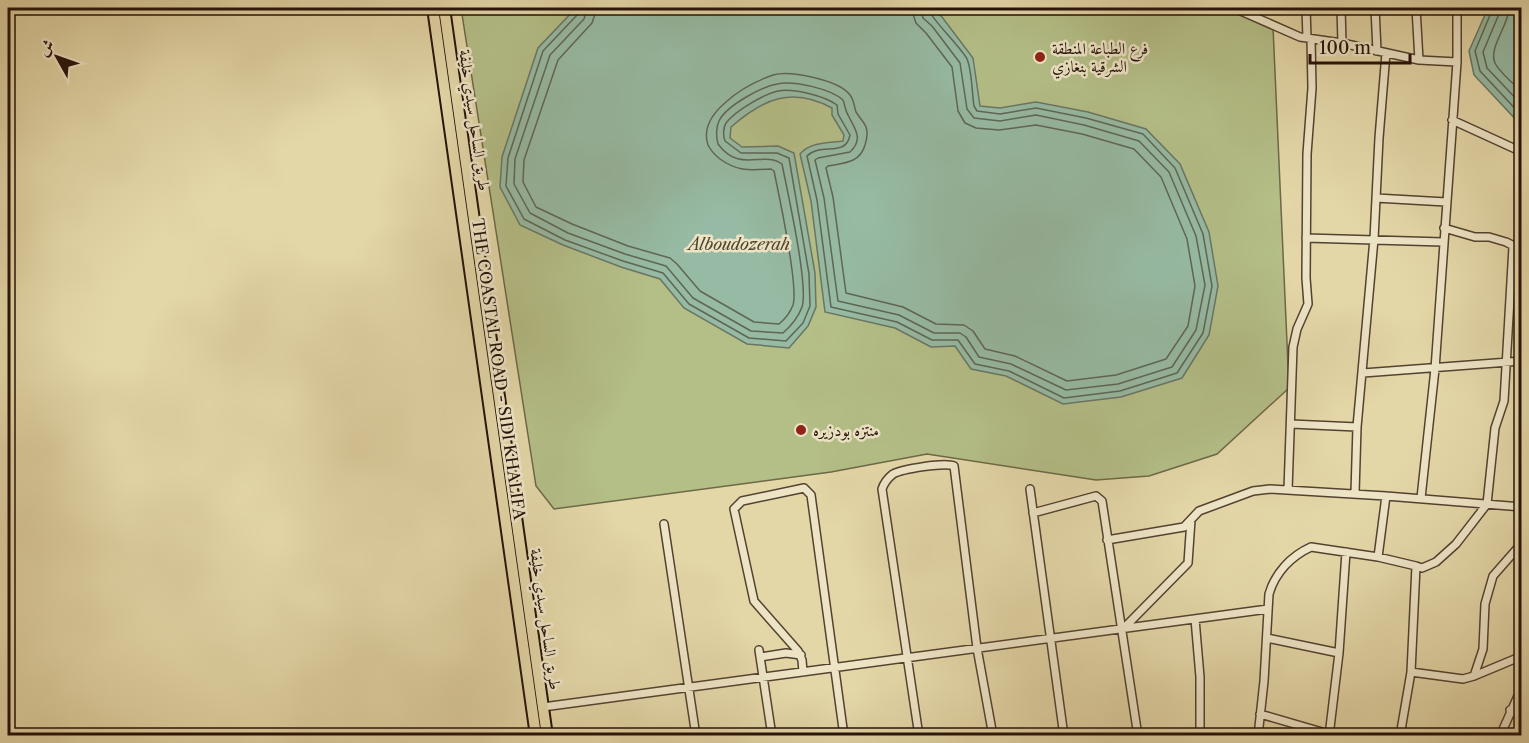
<svg xmlns="http://www.w3.org/2000/svg" width="1529" height="743" viewBox="0 0 1529 743" font-family="'Libre Caslon Text',Amiri,serif">
  <style>
    .green { fill: #b4be87; stroke: #6c6848; stroke-width: 1.5 }
    .water { fill: #96baa3; stroke: #697665; stroke-width: 1.5 }
    .lines { fill: none; stroke-linecap: round; stroke-linejoin: round }
    .shore { stroke: #5e6656; stroke-width: 1.5 }
    .minor-casing { stroke: #544230; stroke-width: 10 }
    .trunk-casing { stroke: #251109; stroke-width: 14 }
    .minor { stroke: #ede4c6; stroke-width: 7 }
    .trunk { stroke: #e3d6a7; stroke-width: 10 }
    .poi-dot { fill: #8f2418; stroke: #ede4c6; stroke-width: 2 }
    .labels { text-anchor: middle; stroke-width: 5; stroke-linejoin: round; paint-order: stroke }
    .poi-label { font-size: 16px; fill: #251109; stroke: #ede4c6; text-anchor: start }
    .street-label { font-size: 16px; fill: #251109; stroke: #ede4c6 }
    .park-label { font-size: 16px; font-style: italic; fill: #50452f; stroke: #ede4c6 }
  </style>
  <rect width="100%" height="100%" fill="#e3d6a7"/>
  <filter id="stains"><feTurbulence type="fractalNoise" baseFrequency=".00333" numOctaves="4"/><feColorMatrix values="0 0 0 0 .2 0 0 0 0 .09 0 0 0 0 .02 0 0 0 .5 -.17"/></filter>
  <radialGradient id="worn" r=".72"><stop offset=".6" stop-color="#630" stop-opacity="0"/><stop offset="1" stop-color="#630" stop-opacity=".3"/></radialGradient>
  <path class="green" d="M461 8H1224L1273 27 1289 388 1217 454 1149 476 1096 480 927 454 831 472 554 509 536 486Z"/>
  <path class="water" d="M576 8H931L942 17 973 58 980 106 1000 108 1036 102 1088 112 1146 129 1180 164 1209 232 1218 286 1209 335 1182 378 1121 397 1063 404 1006 376 971 369 955 346 931 347 895 328 825 312 811 201 800 154C810 142 828 143 843 141L844 135 832 115V108C792 86 763 99 731 127L730 138 742 147 778 146 794 153 815 273 816 307 808 326 789 348 747 344 684 308 660 279 621 267 563 245 520 225 500 187 502 157 538 48Z
    M1488 8H1521V125L1474 75 1469 51Z"/>
  <g class="lines">
    <path class="shore" d="M580 8 578 14 543 51 508 158 506 186 524 219 565 240 623 261 663 273 689 304 749 338 786 341 803 323 810 306 809 274 789 158 777 153H741L725 141C723 136 723 128 726 123 735 111 764 94 778 91 793 88 825 96 837 105L838 114 850 135C846 158 820 142 807 156L817 200 831 307 897 322 932 340H958L975 364 1009 371 1064 398 1120 391 1177 373 1203 333 1212 286 1203 234 1175 168 1143 134 1086 118 1036 108 1000 114 977 111 974 106C972 94 972 70 967 59 961 47 929 17 928 8
      M587 8 584 19 550 55 515 159 514 184 530 213 568 233 625 254 666 266 693 298 751 331 783 333C791 326 798 318 802 307 809 286 787 190 782 164 763 150 740 174 718 144 716 137 716 127 719 121 726 106 761 87 777 84 793 80 831 89 843 100 845 105 845 110 848 115 855 129 864 139 850 152L818 158 815 160 824 198 838 301 899 315 934 333H960L966 337 979 357 1011 364 1066 390 1118 384 1172 367 1196 330 1205 285 1196 236 1169 172 1139 141 1084 125 1036 115 1000 121 974 118 967 109 960 63 932 26 923 18 920 8
      M597 8 592 23 558 60 524 160 523 182 536 207 572 224 628 246 670 258 677 264 700 291 754 322 779 324C785 319 790 313 793 305 799 286 779 196 774 171L771 169C750 170 738 172 720 159 715 155 711 151 708 145 702 127 713 113 726 102 739 90 756 81 773 75 790 70 839 80 850 95 854 100 854 106 856 112 859 117 864 122 866 127 868 133 867 139 865 145 860 163 844 163 828 166L826 168 833 197 846 293 903 307 936 324 964 325 973 331 985 349 1015 356 1067 381 1116 375 1166 359 1188 326 1195 286 1187 239 1161 177 1134 149 1082 134 1036 125 999 130 976 128 965 123 958 111 952 67 926 33 916 23 911 8
      M1493 8 1475 51 1480 71 1522 116
      M1500 8 1499 14 1483 52 1487 68 1522 105
      M1509 8C1509 25 1488 48 1495 63 1500 73 1514 84 1522 92"/>
    <g class="minor-casing">
      <path id="minor" d="M1234 8 1300 37 1342 43 1419 60 1457 62V8
        M1306 8 1307 38
        M1341 8 1342 43
        M1375 8 1377 51
        M1416 8 1419 60
        M1452 120 1522 152
        M1376 198 1446 202
        M1444 228 1475 237H1489L1506 242 1522 250
        M1306 238 1443 242
        M1363 373 1522 361
        M1291 424 1357 427
        M1030 489 1064 736
        M1288 490 1293 347 1297 329 1308 304 1306 278 1307 154 1312 88 1311 39
        M1355 493 1357 427 1374 239 1379 138 1386 53
        M1421 498 1435 369 1457 62
        M1033 513 1096 496 1102 501 1138 736
        M664 524 696 736
        M1107 540 1184 527 1199 511 1253 491 1270 489 1386 496 1522 507
        M1378 557 1386 496
        M1416 566 1422 568 1436 562 1456 544 1487 504 1495 428 1504 401 1513 247
        M1195 619 1200 677V736
        M1123 629 1188 563 1191 520
        M1267 638 1339 653
        M759 650 772 736
        M760 657 786 653 801 655
        M803 672 802 660 798 651 754 601 734 509 742 501 804 488 811 495 844 736
        M1411 672 1463 679 1474 676 1522 656
        M1474 676 1483 649 1485 604 1493 576 1522 543
        M543 707 1268 609
        M1510 710 1522 716
        M1260 714 1329 734
        M919 736 882 489C884 483 888 478 893 474 902 469 945 462 954 466L977 648 993 736
        M1258 736 1264 681 1269 594C1275 573 1291 556 1311 547L1378 557 1416 566 1411 672 1400 736
        M1329 736 1339 653 1346 552
        M1500 736 1522 687"/>
    </g>
    <g class="trunk-casing">
      <path id="trunk" d="M433 8 536 736
        M444 8 547 736"/>
    </g>
    <use href="#minor" class="minor"/>
    <use href="#trunk" class="trunk"/>
  </g>
  <g class="poi-dot">
    <circle cx="1040" cy="57" r="6"/>
    <circle cx="801" cy="430" r="6"/>
  </g>
  <g class="labels">
    <g class="poi-label">
      <text x="1052" y="54">فرع الطباعة المنطقة<tspan x="1052" dy="18">الشرقية بنغازي</tspan></text>
      <text x="813" y="436">منتزه بودزيره</text>
    </g>
    <g class="street-label">
      <text transform="translate(475 120) rotate(82)" y="6">طريق الساحل سيدي خليفة</text>
      <text transform="translate(499 369) rotate(82)" y="6">THE COASTAL ROAD - SIDI KHALIFA</text>
      <text transform="translate(546 619) rotate(82)" y="6">طريق الساحل سيدي خليفة</text>
    </g>
    <g class="park-label">
      <text x="739" y="250">Alboudozerah</text>
    </g>
  </g>
  <rect width="1529" height="743" fill="none" stroke="#e3d6a7" stroke-width="30"/>
  <rect x="9" y="9" width="1511" height="725" fill="none" stroke="#251109" stroke-width="3"/>
  <rect x="15" y="15" width="1499" height="713" fill="none" stroke="#251109" stroke-width="1.5"/>
  <g transform="translate(57 57) rotate(310)" stroke="#ede4c6" stroke-width="4.5" paint-order="stroke">
  <path d="M0-4.5L10 22L0 15L-10 22Z" fill="#251109"/>
  <text y="-9" font-size="16" font-weight="bold" text-anchor="middle" fill="#251109">ش</text>
  </g>
  <path d="M1310 54v9h100v-9" fill="none" stroke="#251109" stroke-width="3"/>
  <text x="1319" y="54" font-size="18" fill="#251109" stroke="#ede4c6" stroke-width="4.5" paint-order="stroke">100 m</text>
  <rect width="100%" height="100%" filter="url(#stains)"/>
  <rect width="100%" height="100%" fill="url(#worn)"/>
</svg>
